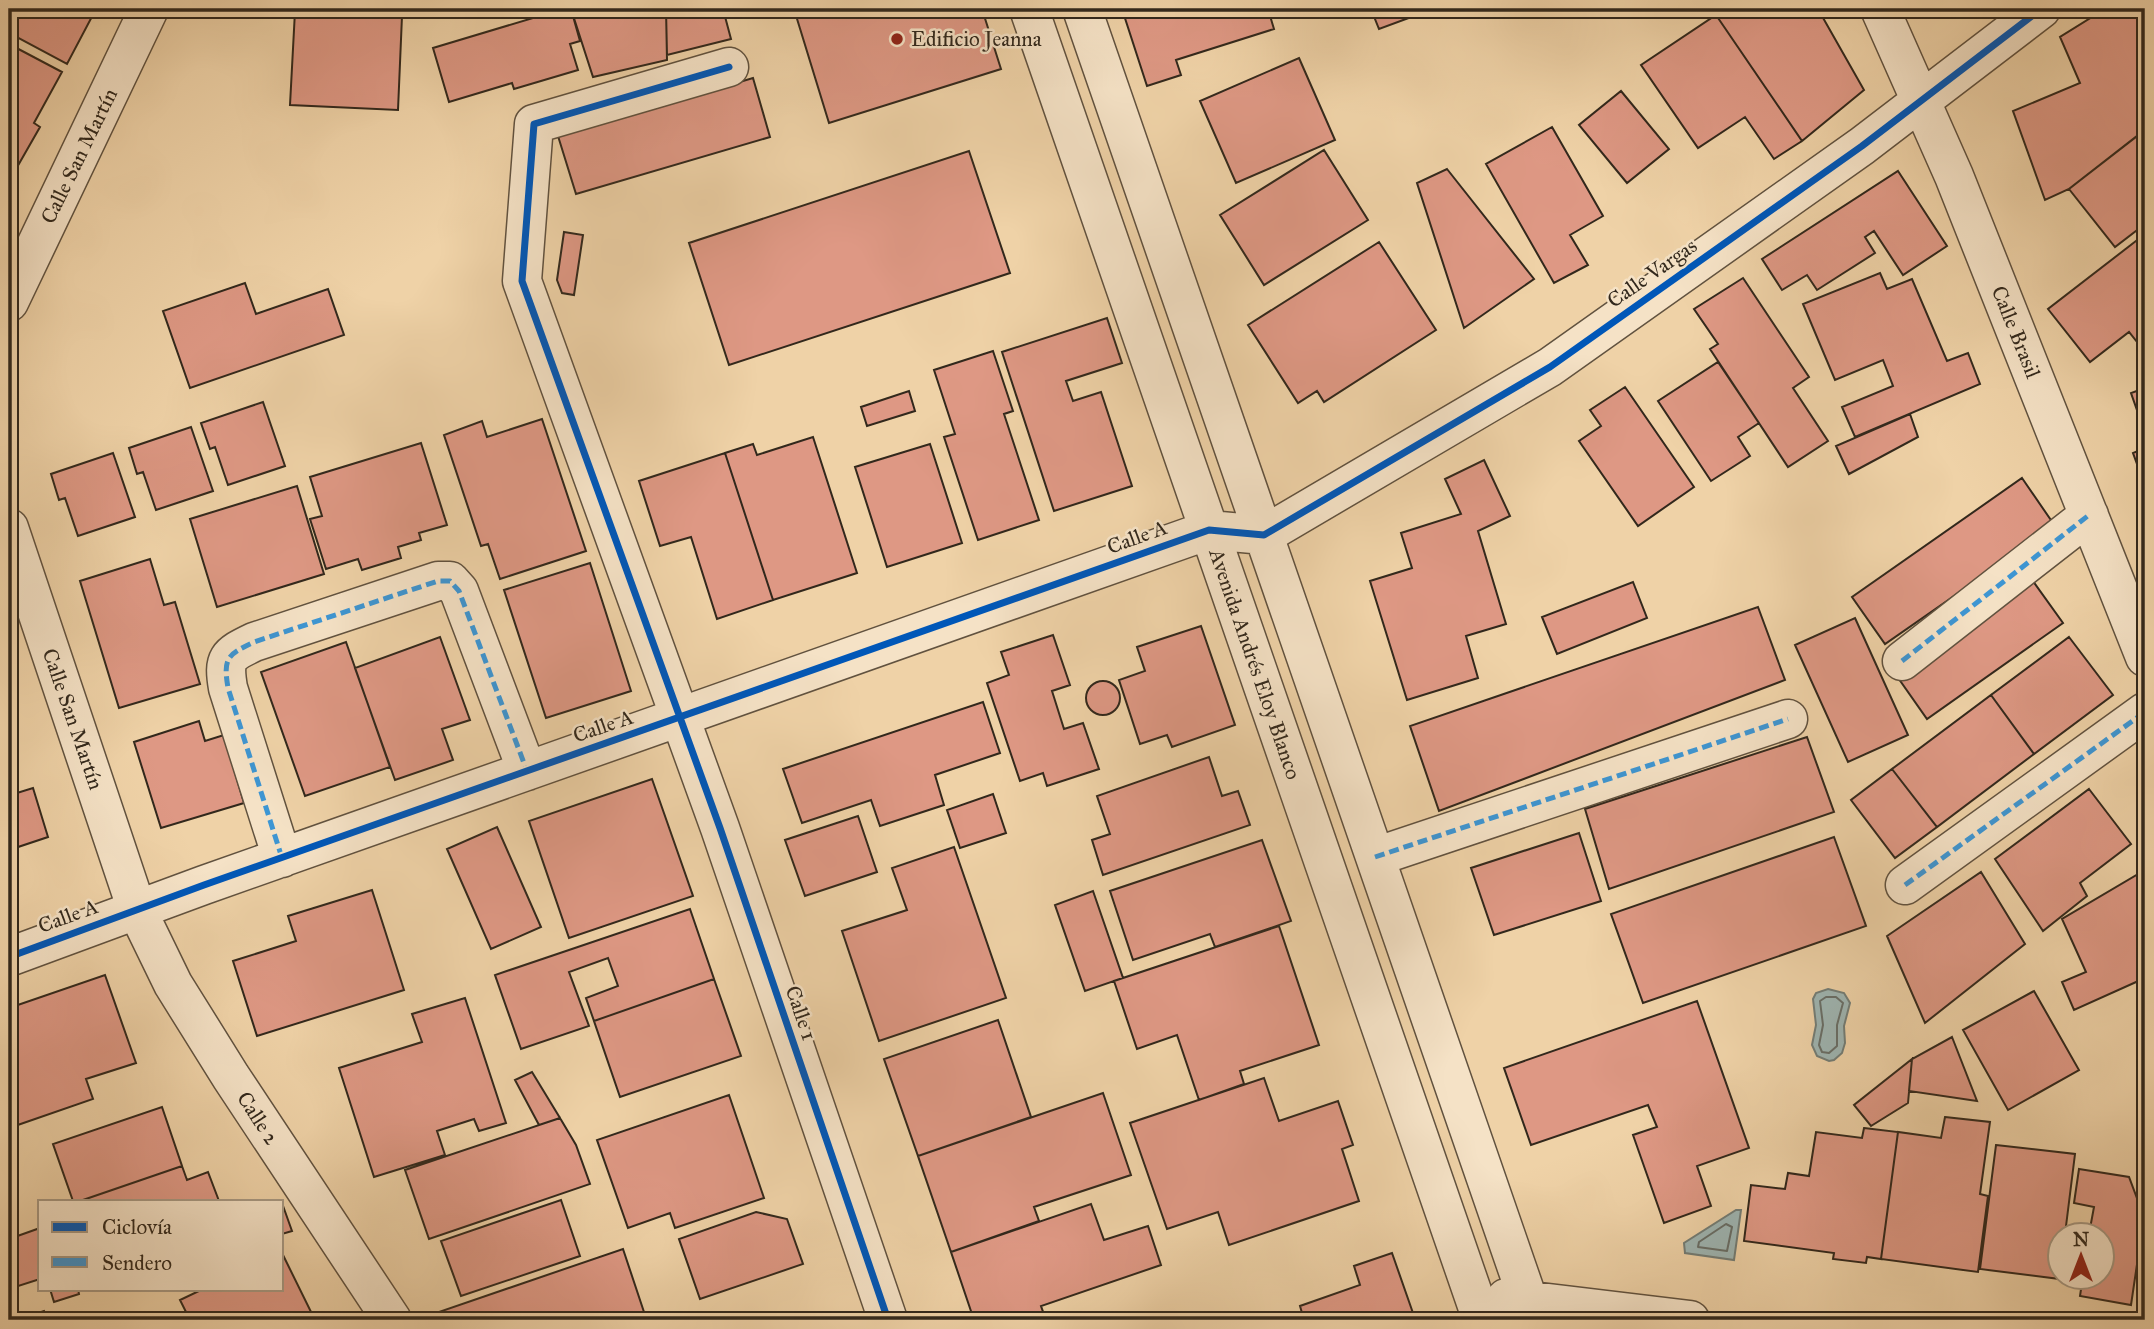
<svg xmlns="http://www.w3.org/2000/svg" width="2154" height="1329" viewBox="0 0 2154 1329" font-family="'IM FELL Great Primer',serif">
  <style>
    .water { fill: #9eb5b2; stroke: #737d76; stroke-width: 2 }
    .lines { fill: none; stroke-linecap: round; stroke-linejoin: round }
    .shore { stroke: #686e67; stroke-width: 2 }
    .building { fill: #de9884; stroke: #32281c; stroke-width: 2 }
    .minor-casing { stroke: #61523f; stroke-width: 41 }
    .minor { stroke: #f5e2c6; stroke-width: 38 }
    .quiet { stroke: #3d96d4; stroke-width: 5; stroke-dasharray: 10 5; stroke-linecap: butt }
    .cycleway-casing { stroke: #f5e2c6; stroke-width: 11 }
    .cycleway { stroke: #0057b8; stroke-width: 7 }
    .poi-dot { fill: #8f2418; stroke: #f5e2c6; stroke-width: 2.5 }
    .labels { text-anchor: middle; stroke-width: 5; stroke-linejoin: round; paint-order: stroke }
    .poi-label { font-size: 21px; fill: #32281c; stroke: #f5e2c6; text-anchor: start }
    .street-label { font-size: 21px; fill: #32281c; stroke: #f5e2c6 }
  </style>
  <rect width="100%" height="100%" fill="#efd2a7"/>
  <filter id="stains"><feTurbulence type="fractalNoise" baseFrequency=".00286" numOctaves="4"/><feColorMatrix values="0 0 0 0 .2 0 0 0 0 .09 0 0 0 0 .02 0 0 0 .5 -.17"/></filter>
  <radialGradient id="worn" r=".72"><stop offset=".6" stop-color="#630" stop-opacity="0"/><stop offset="1" stop-color="#630" stop-opacity=".3"/></radialGradient>
  <path class="water" d="M1828 989 1844 993 1850 1003 1844 1026 1845 1043 1842 1053 1834 1060 1829 1061 1817 1056 1812 1045 1816 1025 1813 999 1816 993Z
    M1736 1210H1741L1734 1260 1685 1253 1684 1243Z"/>
  <g class="lines">
    <path class="shore" d="M1826 997H1836L1843 1003 1837 1025V1046L1829 1053 1822 1052 1819 1045 1823 1025 1820 1001Z
      M1726 1224 1732 1227 1727 1251 1698 1247 1699 1242Z"/>
  </g>
  <path class="building" d="M9 9H96L67 64 9 33Z
    M563 9H571L580 41 570 44 578 70 514 89 512 83 449 102 433 48Z
    M571 9H666L667 60 593 77Z
    M666 9H723L731 39 667 55Z
    M794 9H982L1001 69 829 123Z
    M1122 9H1268L1274 29 1176 60 1181 75 1147 86Z
    M1371 9H1433L1379 29Z
    M1728 9H1768L1770 14 1782 9H1818L1864 90 1802 141 1716 15Z
    M2105 9H2145V130L2069 189 2045 200 2013 111 2080 83 2060 37Z
    M295 11 402 16 398 110 290 105Z
    M1716 15 1802 141 1774 159 1745 117 1698 148 1641 65Z
    M9 44 62 72 34 123 40 127 12 176 9 175Z
    M1299 58 1335 140 1236 183 1200 101Z
    M753 78 770 137 576 194 558 136Z
    M1621 91 1669 149 1627 183 1579 125Z
    M1552 127 1603 216 1570 235 1588 265 1554 283 1486 164Z
    M2142 132 2145 137V224L2115 247 2069 189Z
    M1324 150 1368 220 1264 285 1220 215Z
    M969 151 1010 273 729 365 689 243Z
    M1447 169 1534 279 1464 328 1417 183Z
    M1898 171 1947 246 1903 275 1874 231 1865 237 1875 253 1817 290 1807 275 1782 290 1762 259Z
    M564 232 583 235 574 295 562 293 557 280Z
    M2145 234V352L2129 332 2090 362 2048 309Z
    M1379 242 1436 330 1324 402 1317 391 1298 403 1248 325Z
    M1880 273 1887 289 1912 279 1947 361 1968 353 1980 384 1855 437 1842 407 1893 386 1883 360 1835 380 1803 304Z
    M1743 278 1809 377 1793 388 1828 441 1788 467 1710 349 1718 344 1694 309Z
    M245 283 256 314 328 289 344 335 190 388 163 311Z
    M1107 318 1122 363 1066 381 1073 401 1101 392 1132 486 1054 511 1002 352Z
    M993 351 1013 411 1004 414 1039 520 978 540 944 437 955 434 934 370Z
    M1718 362 1759 423 1738 437 1750 456 1711 481 1658 401Z
    M1625 387 1694 487 1638 526 1579 441 1601 426 1590 410Z
    M2145 388V433L2131 393Z
    M909 391 915 411 867 426 861 407Z
    M263 402 285 466 228 485 215 447 210 449 201 423Z
    M1910 414 1918 437 1849 474 1836 446Z
    M542 419 586 551 500 579 488 544 481 546 444 435 482 421 487 437Z
    M191 427 213 491 156 510 143 472 137 474 129 448Z
    M813 437 857 573 773 600 725 453 753 444 757 455Z
    M421 443 447 525 419 533 421 540 398 547 401 558 362 570 358 559 326 569 310 519 322 516 310 477Z
    M930 444 962 543 887 567 855 467Z
    M2145 448V486L2133 453Z
    M113 453 135 517 78 536 65 498 59 500 51 474Z
    M725 453 773 600 717 619 691 537 660 546 639 481Z
    M1484 460 1510 516 1478 531 1506 624 1466 636 1478 678 1407 700 1370 581 1412 568 1401 533 1461 514 1445 479Z
    M2022 478 2055 526 1885 644 1852 597Z
    M297 486 324 574 217 607 190 519Z
    M150 559 164 605 175 602 200 684 119 708 80 581Z
    M590 563 631 691 546 718 504 590Z
    M2030 577 2063 623 1927 719 1894 672Z
    M1633 582 1647 618 1557 654 1542 617Z
    M1758 607 1785 680 1439 811 1410 726Z
    M1855 618 1908 735 1848 762 1795 645Z
    M1201 626 1235 725 1172 747 1167 735 1140 744 1119 680 1145 671 1137 647Z
    M1053 635 1070 685 1052 691 1064 729 1083 723 1099 769 1047 786 1043 773 1020 781 987 683 1009 675 1001 652Z
    M440 637 470 720 442 729 453 760 395 780 355 668Z
    M2069 637 2113 695 2034 754 1991 695Z
    M346 642 390 767 305 796 261 672Z
    M1086 698a17 17 0 1 1 34 0a17 17 0 1 1-34 0Z
    M1991 695 2034 754 1937 827 1892 769Z
    M983 702 1000 753 935 775 944 805 880 826 871 800 802 823 783 769Z
    M199 721 205 741 224 735 244 803 161 828 134 742Z
    M1807 737 1834 812 1609 889 1585 809Z
    M1209 757 1222 796 1238 791 1250 825 1103 875 1092 840 1110 834 1097 796Z
    M9 767 17 793 33 788 48 837 9 850Z
    M1892 769 1937 827 1895 858 1851 800Z
    M652 779 693 896 569 938 529 821Z
    M2089 789 2131 844 2080 883 2087 896 2043 931 1995 859Z
    M993 794 1006 833 960 848 947 810Z
    M858 816 877 872 805 896 785 840Z
    M497 827 541 927 491 949 447 849Z
    M1579 833 1601 901 1494 935 1471 868Z
    M1834 837 1866 926 1643 1003 1611 914Z
    M1262 840 1291 921 1215 947 1210 934 1133 960 1110 891Z
    M954 847 1006 998 879 1041 842 931 907 910 892 868Z
    M2145 870V978L2074 1010 2062 982 2086 972 2062 919Z
    M1981 872 2025 944 1925 1023 1887 936Z
    M372 890 404 990 257 1036 233 961 296 941 288 916Z
    M1093 891 1123 978 1085 991 1055 905Z
    M690 909 714 979 594 1021 586 998 618 986 608 958 569 972 589 1026 521 1049 495 975Z
    M1279 926 1319 1045 1240 1071 1244 1084 1199 1100 1177 1035 1137 1049 1114 981Z
    M105 975 136 1063 86 1079 93 1099 9 1128V1008Z
    M714 979 741 1056 620 1097 594 1021Z
    M2034 991 2079 1070 2008 1110 1963 1030Z
    M465 998 506 1123 479 1131 474 1119 437 1131 445 1155 374 1177 339 1068 422 1042 412 1014Z
    M1697 1001 1749 1148 1697 1166 1711 1206 1664 1223 1633 1135 1657 1127 1648 1105 1531 1145 1504 1068Z
    M998 1020 1031 1117 918 1156 884 1059Z
    M1952 1037 1977 1101 1909 1091 1912 1059Z
    M1912 1059 1908 1103 1871 1126 1854 1105Z
    M532 1072 560 1118 539 1125 515 1080Z
    M1264 1078 1279 1121 1338 1101 1353 1145 1342 1149 1359 1201 1229 1245 1218 1212 1167 1229 1130 1123Z
    M1103 1093 1131 1175 1034 1207 1039 1221 951 1252 918 1156Z
    M729 1095 764 1198 675 1228 670 1213 628 1228 597 1140Z
    M162 1107 182 1166 80 1201H73L53 1144Z
    M1945 1117 1990 1122 1980 1194 1988 1196 1978 1272 1881 1259 1898 1132 1941 1138Z
    M560 1118 576 1145 590 1184 429 1239 405 1170Z
    M1864 1128 1898 1132 1881 1259 1867 1257 1866 1263 1833 1259 1834 1253 1744 1241 1751 1185 1785 1189 1788 1173 1809 1176 1816 1132 1862 1138Z
    M1996 1145 2075 1154 2065 1234H2060V1279L1980 1269Z
    M182 1166 187 1180 208 1172 219 1201H80Z
    M2079 1169 2129 1177 2144 1217 2131 1305 2080 1296 2083 1276H2102V1234H2089L2094 1207 2074 1203Z
    M561 1200 580 1256 461 1296 441 1241Z
    M282 1203 292 1231 282 1234Z
    M1091 1204 1104 1240 1148 1226 1161 1265 1041 1306 1046 1320H974L951 1252Z
    M756 1212 787 1219 803 1264 700 1299 679 1239Z
    M40 1228V1279L9 1289V1239Z
    M623 1249 645 1315 629 1320H432L430 1315Z
    M282 1253 315 1320H190L180 1300 203 1289H282Z
    M1392 1253 1413 1313 1392 1320H1304L1300 1306 1360 1285 1354 1266Z
    M50 1289H78L79 1294 54 1302Z
    M44 1311 48 1320H18Z"/>
  <g class="lines">
    <g class="minor-casing">
      <path id="minor" d="M1029 9 1482 1320
        M1082 9 1535 1320
        M1880 9 1954 176 2145 657
        M729 67 534 124 522 281 720 828 888 1320
        M9 302 149 9
        M9 528 137 910 173 984 231 1077 392 1320
        M1902 661 2089 515
        M1375 857 1788 719
        M282 858 228 688C223 658 227 655 254 642L438 581H450L459 591 527 771
        M1905 885 2145 712
        M9 957 204 885 1209 530 1264 535 1550 367 1862 146 2041 9
        M1506 1298 1690 1320"/>
    </g>
    <use href="#minor" class="minor"/>
    <path class="quiet" d="M1902 661 2089 515
      M1375 857 1788 719
      M282 858 228 688C223 658 227 655 254 642L438 581H450L459 591 527 771
      M1905 885 2145 712"/>
    <g class="cycleway-casing">
      <path id="cycleway" d="M729 67 534 124 522 281 720 828 888 1320
        M9 957 204 885 1209 530 1264 535 1550 367 1862 146 2041 9"/>
    </g>
    <use href="#cycleway" class="cycleway"/>
  </g>
  <circle class="poi-dot" cx="897" cy="39" r="7"/>
  <g class="labels">
    <g class="poi-label">
      <text x="911" y="46">Edificio Jeanna</text>
    </g>
    <g class="street-label">
      <text transform="translate(79 156) rotate(-64)" y="7">Calle San Martín</text>
      <text transform="translate(1652 273) rotate(-35)" y="7">Calle Vargas</text>
      <text transform="translate(2016 332) rotate(68)" y="7">Calle Brasil</text>
      <text transform="translate(1137 537) rotate(-20)" y="7">Calle A</text>
      <text transform="translate(1255 664) rotate(71)" y="7">Avenida Andrés Eloy Blanco</text>
      <text transform="translate(73 719) rotate(71)" y="7">Calle San Martín</text>
      <text transform="translate(603 726) rotate(-19)" y="7">Calle A</text>
      <text transform="translate(68 916) rotate(-20)" y="7">Calle A</text>
      <text transform="translate(801 1013) rotate(71)" y="7">Calle 1</text>
      <text transform="translate(258 1118) rotate(57)" y="7">Calle 2</text>
    </g>
  </g>
  <rect width="2154" height="1329" fill="none" stroke="#efd2a7" stroke-width="35"/>
  <rect x="10" y="10" width="2133" height="1308" fill="none" stroke="#32281c" stroke-width="3.5"/>
  <rect x="18" y="18" width="2119" height="1294" fill="none" stroke="#32281c" stroke-width="2"/>
  <rect x="38" y="1200" width="245" height="91" fill="#f5e2c6" stroke="#a79882" stroke-width="2"/>
  <rect x="52" y="1222" width="35" height="10" fill="#0057b8" stroke="#a79882" stroke-width="2"/>
  <text x="102" y="1234" font-size="21" fill="#32281c">Ciclovía</text>
  <rect x="52" y="1257" width="35" height="10" fill="#3d96d4" stroke="#a79882" stroke-width="2"/>
  <text x="102" y="1270" font-size="21" fill="#32281c">Sendero</text>
  <g transform="translate(2081 1256)"><circle r="33" fill="#f5e2c6" stroke="#a79882" stroke-width="2"/>
  <path d="M0-5L12 26L0 18L-12 26Z" fill="#8f2418"/>
  <text y="-10" font-size="19" font-weight="bold" text-anchor="middle" fill="#32281c">N</text>
  </g>
  <rect width="100%" height="100%" filter="url(#stains)"/>
  <rect width="100%" height="100%" fill="url(#worn)"/>
</svg>
